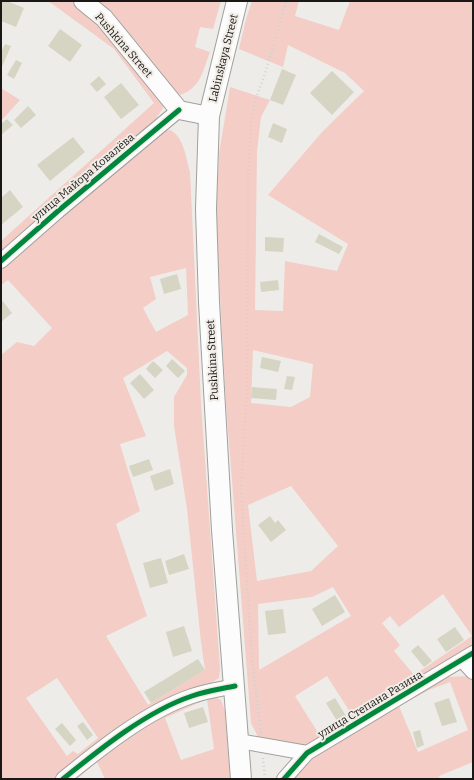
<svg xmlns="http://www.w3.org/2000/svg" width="474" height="780" viewBox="0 0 474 780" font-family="Bitter,serif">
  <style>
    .green { fill: #f3cdc6; fill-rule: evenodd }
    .building { fill: #d6d4c3 }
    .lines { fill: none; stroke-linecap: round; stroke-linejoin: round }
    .minor-casing { stroke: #a1a09d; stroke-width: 16 }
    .tertiary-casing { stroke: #a1a09d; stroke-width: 20 }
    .secondary-casing { stroke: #a1a09d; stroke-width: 22 }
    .path { stroke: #d1d1d0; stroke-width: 2.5; stroke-dasharray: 1 3; stroke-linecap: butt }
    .minor { stroke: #fcfcfc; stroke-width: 14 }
    .tertiary { stroke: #fcfcfc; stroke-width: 18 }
    .secondary { stroke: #fcfcfc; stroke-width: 20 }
    .cycleway-casing { stroke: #f1ece6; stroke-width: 8 }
    .cycleway { stroke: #00873e; stroke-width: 5 }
    .labels { text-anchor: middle; stroke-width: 4; stroke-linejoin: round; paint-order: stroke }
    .street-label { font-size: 11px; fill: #191816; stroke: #f1ece6 }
  </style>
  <rect width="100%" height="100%" fill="#eeece9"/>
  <path class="green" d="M45 1C53 1 63 0 70 1 98 8 146 82 164 106L152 125 110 158 1 254V241L154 103 114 49 51 3Z
    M95 1H221L213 29 200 27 195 47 210 52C203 70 201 88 180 95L172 90Z
    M252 1H299L295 16 339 30 350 1H473V647L307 749 273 745 258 737 251 723 226 404 216 222 219 154 230 87 270 100 261 117 257 151 255 310 283 311 285 261 337 271 348 244 268 195 323 131 364 91 345 73 288 45 283 67 239 49 246 19ZM253 350 313 364 310 397 291 407 251 403ZM291 486 338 546 311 571 257 581 248 505ZM333 587 351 616 259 670 258 604 312 597ZM443 594 472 636 414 675 394 651 400 645 382 623 390 616 399 627ZM327 676 352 715 320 736 295 696Z
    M1 88 20 100 1 121Z
    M170 130C184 137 186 158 190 172L201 404 220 669 219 678 58 779H1V355L17 342 34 346 52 328 8 280 1 285V266L160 131ZM186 268 188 315 156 332 143 308 156 299 150 277ZM167 351 187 368V375L174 397V426L187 509 201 642 205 670 148 705 106 636 147 616 116 524 140 511 120 444 146 436 123 378ZM57 678 98 738 78 754 73 751 67 756 26 698Z
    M468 676 473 677V762L439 776 440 779H288L308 756 427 685 447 677ZM450 682 468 730 418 752 399 706 429 690Z
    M212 696 221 700 225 711 230 779H105L97 762 77 779H67L172 707ZM207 699 214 749 181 760 165 718Z"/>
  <path class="building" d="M1 1H7L24 8 16 27 1 21Z
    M60 29 82 45 70 62 48 46Z
    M5 44 11 46 1 69V52Z
    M16 60 22 63 14 79 7 75Z
    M282 69 296 75 283 105 270 100Z
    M332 71 354 92 332 115 310 93Z
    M99 76 106 84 97 92 90 84Z
    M121 83 139 105 121 119 104 97Z
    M28 106 36 115 21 128 14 120Z
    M7 119 13 125 1 135V124Z
    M273 123 287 129 282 143 268 137Z
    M73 137 85 152 50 181 37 165Z
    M10 190 23 207 1 225V198Z
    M319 234 343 247 339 254 315 242Z
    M265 237 284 238 283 252 265 251Z
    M177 274 181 289 164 294 160 279Z
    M278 280 279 290 261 292 260 282Z
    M1 299 12 313 1 322Z
    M262 357 281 361 278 372 260 368Z
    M172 359 185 371 178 378 166 366Z
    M153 361 163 370 155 378 146 369Z
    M140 374 154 390 144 399 130 383Z
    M287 376 295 377 292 390 284 389Z
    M252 387 277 389 276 400 251 398Z
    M149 459 153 470 133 477 129 466Z
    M170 469 174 484 155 491 150 476Z
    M270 516 275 523 278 520 286 530 271 542 258 525Z
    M184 554 189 569 169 575 165 561Z
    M161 558 168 583 150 588 143 563Z
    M335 595 345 612 322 626 312 609Z
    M283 609 286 633 268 635 265 611Z
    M184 626 192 651 173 657 166 632Z
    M455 627 464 640 446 652 437 639Z
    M418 645 432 661 424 667 411 651Z
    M198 659 205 670 151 703 144 692Z
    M335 698 346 716 337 721 326 703Z
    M449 698 457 722 442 726 434 703Z
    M203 707 208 722 189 728 184 713Z
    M83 722 93 735 87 740 77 726Z
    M62 723 76 740 70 746 55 729Z
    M420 730 424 745 417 748 413 732Z"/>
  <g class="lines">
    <g class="minor-casing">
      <path id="minor" d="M1 261 58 211 179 110
        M462 660 473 672
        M239 741 307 753
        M63 779C100 749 147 711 192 696 206 691 221 689 235 686
        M284 779 307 753 473 653"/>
    </g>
    <g class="tertiary-casing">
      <path id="tertiary" d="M83 1 104 18 179 110 209 116"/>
    </g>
    <g class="secondary-casing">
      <path id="secondary" d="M237 1 209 116 206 209 209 302 222 530 241 779"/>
    </g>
    <path class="path" d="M261 733 252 659 241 490 247 386 248 178 251 121 256 98 265 74 286 1
      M263 758 265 779"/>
    <use href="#minor" class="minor"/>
    <use href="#tertiary" class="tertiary"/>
    <use href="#secondary" class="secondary"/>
    <g class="cycleway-casing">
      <path id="cycleway" d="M1 261 58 211 179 110
        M63 779C100 749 147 711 192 696 206 691 221 689 235 686
        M284 779 307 753 473 653"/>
    </g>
    <use href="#cycleway" class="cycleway"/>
  </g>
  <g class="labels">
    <g class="street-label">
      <text transform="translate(124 45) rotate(49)" y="4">Pushkina Street</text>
      <text transform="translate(223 58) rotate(-76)" y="4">Labinskaya Street</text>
      <text transform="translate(83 177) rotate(-40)" y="4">улица Майора Ковалёва</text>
      <text transform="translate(212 360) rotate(-93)" y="4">Pushkina Street</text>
      <text transform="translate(370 704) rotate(-31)" y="4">улица Степана Разина</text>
    </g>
  </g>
  <rect width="474" height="780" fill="none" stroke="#191816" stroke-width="4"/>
</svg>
